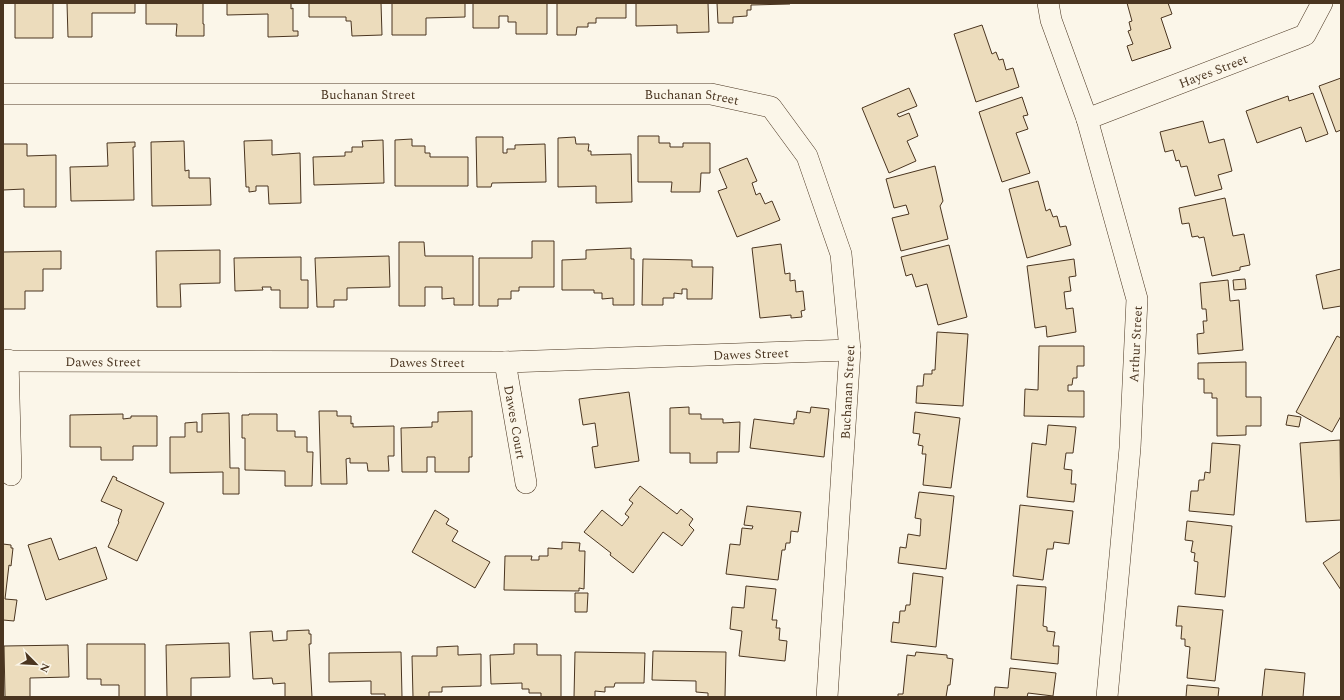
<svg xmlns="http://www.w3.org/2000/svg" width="1344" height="700" viewBox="0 0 1344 700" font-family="Spectral,serif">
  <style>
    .building { fill: #ecdcbc; stroke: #4a3520 }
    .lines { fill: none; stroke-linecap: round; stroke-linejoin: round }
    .minor-casing { stroke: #4a3520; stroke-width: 22 }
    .minor { stroke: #fbf6e9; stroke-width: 21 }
    .labels { text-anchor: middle; stroke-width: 3; stroke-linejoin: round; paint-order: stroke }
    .street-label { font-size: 13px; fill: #4a3520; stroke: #fbf6e9 }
  </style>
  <rect width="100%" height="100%" fill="#fbf6e9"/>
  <path class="building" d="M15 3H53V38H15Z
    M67 3H135V13H92V37H68Z
    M146 3H203V24H204V36H176L177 24H146Z
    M227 3H291V9L293 8V31H298V36L268 37V14L227 15Z
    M309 3H381L382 35 352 36 351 21H346V17H309Z
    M392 3H465V17L426 18V35H392Z
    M473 3H547V34H516V22H508V16H499V28H473Z
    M557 3H626V18H596V23H588V27H577L576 35H557Z
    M636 3H708L709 32 677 33V25L636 26Z
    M717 3H790V4L751 5V10H747V16L733 17V23H718Z
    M1127 3H1168L1172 14 1161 18 1171 48 1132 61 1127 46 1133 44 1128 31 1131 30 1129 22 1132 21Z
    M982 25 992 54 996 52 999 60 1003 59 1006 70 1013 68 1019 87 976 102 954 34Z
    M1341 78V130L1336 132 1319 86Z
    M909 88 917 106 897 114 899 117 909 113 918 136 907 141 916 161 889 173 862 108Z
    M1313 93 1328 134 1306 142 1301 127 1257 143 1246 111 1288 96 1289 101Z
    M1022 97 1028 115 1023 116 1028 129 1016 133 1030 173 1002 182 979 112Z
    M1203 121 1209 143 1224 139 1232 171 1218 175 1222 189 1195 196 1187 166 1181 167 1179 160 1176 161 1173 150 1165 152 1160 132Z
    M638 136H659V143H670V147H683V143H710V173H701L700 192H671L672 182H638Z
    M476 137H503V153H507V149H515V145L545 144 546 182 492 183 491 187H477Z
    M575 137 576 144H589L588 151H591V155L631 154 632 202 596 203V186L558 187V138Z
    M412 139V146H425V153H430V157H468V186H395V140Z
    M272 140V155L300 153 301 203 269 204 268 186H256V191L249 192V187H246L244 141Z
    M383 140 384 183 314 185 313 157 345 156V152H352V147H363L362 141Z
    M184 141 185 171 189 170V178H210L211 205 152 206 151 142Z
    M135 142V147H133L134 200 71 201 70 167 108 166 107 143Z
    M3 144H27V156L56 155V207H24V189L3 190Z
    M747 158 757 181 752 183 756 195 760 193 765 204 772 201 780 220 737 237 718 191 727 188 719 169Z
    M935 166 943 201 940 206 948 239 901 251 892 218 909 214 906 205 894 208 886 179Z
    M1038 181 1046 211 1050 209 1053 217 1057 216 1060 227 1066 226 1071 245 1027 258 1009 189Z
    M1225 198 1233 236 1244 234 1250 265 1240 267V270L1212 276 1204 237 1199 238 1198 236 1192 237 1189 223 1182 224 1179 208Z
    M532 241H554V287H519V291H511V299H498V306H479V258H532Z
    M399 242H424L425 256H473V305H454V298L442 299V287H425V306H399Z
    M781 244 785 274 790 273V281L795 280 796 292 803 291 805 310 801 311 802 317 791 318V315L760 318 752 248Z
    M949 245 967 317 938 325 927 284 916 287 912 274 906 276 901 257Z
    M631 248V259H634V305H613V298L602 299V293H594V290H562V260L586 259V250Z
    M220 250V283L180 284 181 307H157L156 251Z
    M61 251V269H43V291H25V309H3V252Z
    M389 256 390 287 347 288V300H334V307H317L315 258Z
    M301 257V280H308V308H280V290H271V287H262L263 290 235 291 234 258Z
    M643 259 692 260V267H713L712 299H687V289H682V294L674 293V298H663V305H642Z
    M1074 259 1076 276 1069 277 1071 291 1064 292 1066 309 1073 308 1076 332 1047 337 1046 326 1035 328 1027 266Z
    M1341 269V306L1323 309 1316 275Z
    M1245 279 1246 289 1234 290 1233 280Z
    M1228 280 1230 301 1239 300 1243 350 1198 354 1197 334 1204 333 1203 321H1207L1206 309H1202L1200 283Z
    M937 332 968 334 963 406 916 403 917 386H923L924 374H932V370H935Z
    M1337 336 1341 338V337V416L1332 432 1296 412Z
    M1039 346H1084V366H1077V378H1073L1072 385H1068V391H1084V417L1024 416 1025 389 1038 390Z
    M1246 362V397H1261V426H1246V435L1217 436V398H1212V393H1204V379H1198V363Z
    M629 392 639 461 595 468 592 447 598 446 595 423 583 425 579 399Z
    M689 407V414H701V419H723V423L740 422 739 452H717V463H690V453H670V408Z
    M811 407 829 409 824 457 750 448 754 419 794 424V419H796L797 411 810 413Z
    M319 411H337V416H351V424L353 423V427L394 426V456H388L389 471H368L367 463H350V458L346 459 347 484H321Z
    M472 411V457H469V472H435V457H427V472H402L401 428 432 427V422H438V412Z
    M915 412 960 418 951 488 923 485 926 454H922L923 446 918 445 920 434 913 433Z
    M229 413 230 468H239V494H223V472L170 473V437H185V423L197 422V432H202V414Z
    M123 414V419L131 418V416H157V446H133V460H101V447H70V415Z
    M249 414H277V431H295V437H307V452H313L312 486H285V471L245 470V438H242V415H249Z
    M1288 415 1301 417 1299 427 1286 425Z
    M1048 425 1076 427 1073 453H1066L1064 469 1072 470 1071 484H1076L1074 502 1027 497 1032 443 1046 445Z
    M1340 440 1341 520 1306 522 1300 443Z
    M1212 443 1240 445 1234 515 1189 511 1191 491H1198L1199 480H1204L1205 472 1210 473Z
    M113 476 117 478 116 480 164 503 137 561 108 547 119 522 118 521 122 510 101 501Z
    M640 486 677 514 681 509 693 519 689 525 694 530 682 546 663 532 633 573 610 555 611 553 584 532 602 510 622 526 629 517 625 514 633 503 629 500Z
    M919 492 954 496 946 569 898 563 900 547 906 548 908 534 920 536 921 519 915 518Z
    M1020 505 1073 511 1069 544 1054 542 1053 549H1047L1043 580 1013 576Z
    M747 506 801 512 798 532 791 531 790 543H786L785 550H782L778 580 726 574 730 544 740 545 742 528 752 529 753 526 744 525Z
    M435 510 449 519 446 524 458 531 452 541 490 562 475 588 412 552Z
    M1187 521 1232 526 1225 597 1195 594 1198 562 1194 561 1195 553 1191 552 1193 541 1185 540Z
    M51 538 59 560 96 547 107 579 46 600 28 545Z
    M562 542 580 543 579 551H585L584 589 579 588V591L504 590 505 556H532L531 560H539V556H548V548L562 549Z
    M3 544 11 545V548H13L11 566 9 565 5 599 17 600 14 621 3 620Z
    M1341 551V590L1323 563Z
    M913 573 943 577 936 647 891 642 893 622 899 623 900 611H905L906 605H910Z
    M1017 585 1046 587 1043 626 1047 627V631L1055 632 1053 646H1059L1058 664 1011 659Z
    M746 586 776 589 772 620H777L776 628H780L779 640 787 641 785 661 739 656 742 631 730 629 732 607 744 608Z
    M575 593H588L587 612H575Z
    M1178 606 1223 610 1215 681 1187 678 1190 647 1185 646V639H1181L1182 626H1176Z
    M309 630V634H311V644H309L312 697H285V683L273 684 272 678 253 679 250 632 272 631 273 641 287 640V631Z
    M229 643 230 677 191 678V697H167L166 645Z
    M87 644H145V697H119V685H101V679H87Z
    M514 644H537V655H561V697H541V693H529V689H522V683L491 684 490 655 514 654Z
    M68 645 69 677 30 678V697H5L4 646Z
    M458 646V655L481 654V686L442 687V692H429V697H413L412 656H437V647Z
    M653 651 726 652 725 697H708V693L696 692V681L652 680Z
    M401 652 402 697H385V694H371V681L329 682V653Z
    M575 652 645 653 644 683H615L614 687H605V692L595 691V697H574Z
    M916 652 947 655V658L953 659 950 685H948L946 697H898V694H903L907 655 915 656Z
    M1010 668 1056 673 1053 696 1028 693 1027 697H994L995 687 1008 688Z
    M1265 669 1305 673 1303 697H1262Z
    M1187 685 1219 688 1218 697H1186Z"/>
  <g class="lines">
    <g class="minor-casing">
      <g id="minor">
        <path d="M1048 3 1051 20 1087 119 1137 299 1130 448 1107 697"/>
        <path id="s1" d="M3 94H711L771 107 807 156 841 254 850 350 827 697"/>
        <path id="s2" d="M1087 119 1305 35 1322 3"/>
        <path d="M8 360 11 475"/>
        <path id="s3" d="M3 361 505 362 850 350"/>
        <path id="s4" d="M505 362 526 483"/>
      </g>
    </g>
    <use href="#minor" class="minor"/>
  </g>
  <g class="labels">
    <g class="street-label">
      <text dy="5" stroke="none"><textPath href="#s2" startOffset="135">Hayes Street</textPath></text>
      <text dy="5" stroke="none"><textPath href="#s1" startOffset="365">Buchanan Street</textPath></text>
      <text dy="5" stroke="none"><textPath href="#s1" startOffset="689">Buchanan Street</textPath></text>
      <text transform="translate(1135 344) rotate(-87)" y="5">Arthur Street</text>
      <text dy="5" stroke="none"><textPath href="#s3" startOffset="748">Dawes Street</textPath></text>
      <text dy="5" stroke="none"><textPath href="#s3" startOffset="100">Dawes Street</textPath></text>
      <text dy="5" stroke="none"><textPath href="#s3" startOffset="424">Dawes Street</textPath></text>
      <text transform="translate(847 392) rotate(-87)" y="5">Buchanan Street</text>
      <text dy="5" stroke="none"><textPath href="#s4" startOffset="61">Dawes Court</textPath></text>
    </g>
  </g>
  <rect width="1344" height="700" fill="none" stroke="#4a3520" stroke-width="8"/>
  <g transform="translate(36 664) rotate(114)" stroke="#fbf6e9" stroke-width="3" paint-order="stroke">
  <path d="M0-3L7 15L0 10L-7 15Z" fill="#4a3520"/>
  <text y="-6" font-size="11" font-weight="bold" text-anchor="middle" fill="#4a3520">N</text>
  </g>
</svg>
